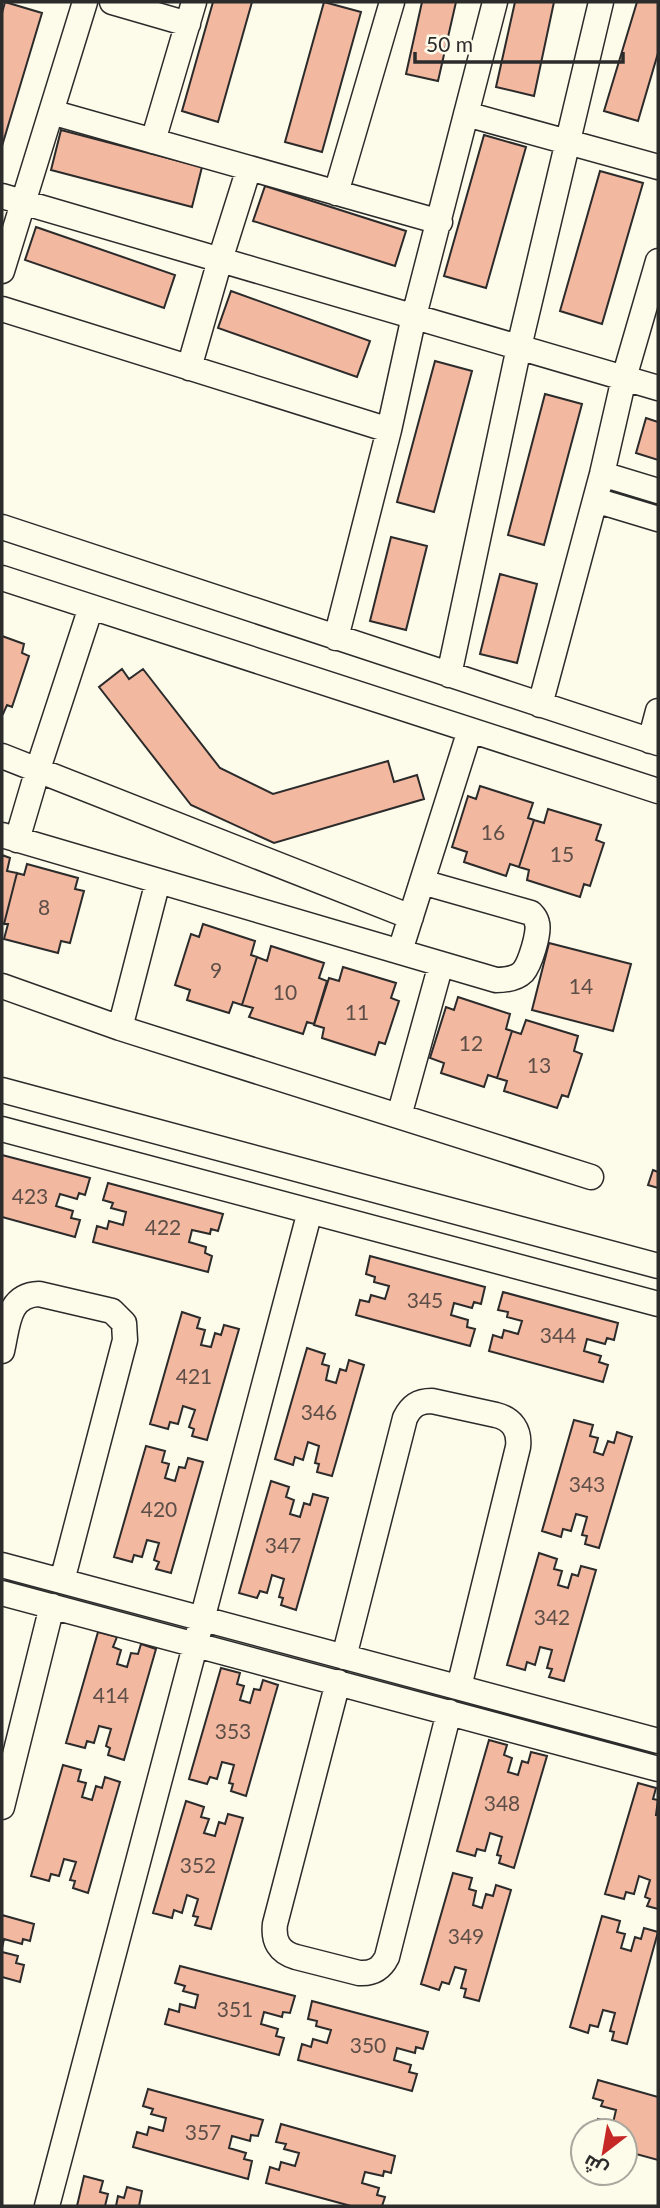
<svg xmlns="http://www.w3.org/2000/svg" width="660" height="2208" viewBox="0 0 660 2208" font-family="Lato,Cairo,sans-serif">
  <style>
    .building { fill: #f2b8a0; stroke: #2b2b2b; stroke-width: 2 }
    .lines { fill: none; stroke-linecap: round; stroke-linejoin: round }
    .minor-casing { stroke: #2b2b2b; stroke-width: 27 }
    .minor { stroke: #fdfbea; stroke-width: 24 }
    .labels { text-anchor: middle; stroke-width: 5; stroke-linejoin: round; paint-order: stroke }
    .number-label { font-size: 21px; fill: #5d4e48 }
  </style>
  <rect width="100%" height="100%" fill="#fdfbea"/>
  <path class="building" d="M5 2 42 13 2 146V13Z
    M213 2H252L218 122 182 111Z
    M324 2 361 12 322 152 285 142Z
    M422 2H456L438 81 406 74Z
    M515 2H554L534 96 496 87Z
    M637 2H658V53L638 121 604 111Z
    M61 130 202 167 192 207 51 170Z
    M484 135 526 147 486 288 444 276Z
    M600 171 643 183 602 324 560 311Z
    M265 186 406 231 395 266 253 221Z
    M36 227 175 275 164 308 25 260Z
    M231 291 370 341 357 377 218 328Z
    M435 361 472 371 434 512 397 502Z
    M545 394 582 404 544 545 508 535Z
    M646 418 658 422V460L636 453Z
    M391 537 427 546 406 630 370 621Z
    M500 574 537 584 517 663 480 654Z
    M2 636 24 644 22 653 29 656 12 707 7 705 3 714H2Z
    M122 669 129 679 143 669 220 768 273 794 388 761 394 782 417 775 424 799 274 843 191 805 99 687Z
    M480 786 533 803 528 818 534 820 519 867 510 864 506 876 464 862 467 852 452 847 468 796 476 799Z
    M548 809 601 825 596 840 604 843 590 886 584 884 580 897 527 880 529 870 519 867 534 820 544 823Z
    M2 855 10 858 7 871 17 873 4 924 2 923Z
    M27 864 78 878 75 889 84 891 70 943 61 941 58 953 4 939 8 924H4L17 873 24 875Z
    M203 924 255 941 251 955 257 957 242 1005 233 1002 229 1013 187 1000 190 990 175 985 191 934 199 937Z
    M549 943 631 964 613 1031 532 1010Z
    M271 946 324 963 319 978 327 981 314 1024 307 1022 303 1034 249 1017 253 1008 242 1005 257 957 267 961Z
    M343 967 396 983 391 998 399 1001 385 1044 379 1042 375 1055 322 1038 324 1028 314 1025 329 978 339 981Z
    M458 997 510 1014 506 1029 512 1031 497 1078 488 1075 484 1087 441 1073 444 1063 430 1058 446 1007 454 1010Z
    M526 1020 578 1036 574 1051 582 1054 568 1097 562 1095 557 1108 504 1091 507 1081 497 1078 512 1031 521 1034Z
    M2 1155 90 1178 85 1195 79 1193 77 1199 60 1194 56 1206 73 1211 71 1218 80 1220 75 1237 2 1217Z
    M653 1170 658 1172V1188L648 1185Z
    M108 1183 223 1214 218 1231 211 1229 210 1234 192 1230 189 1242 206 1247 205 1253 212 1256 208 1272 93 1242 97 1226 107 1229 109 1221 123 1225 126 1212 111 1208 113 1203 103 1200Z
    M370 1256 485 1287 481 1304 474 1302 472 1308 454 1303 451 1315 468 1320 467 1327 475 1329 470 1346 356 1315 360 1300 369 1302 371 1295 385 1299 389 1286 374 1282 375 1277 366 1274Z
    M503 1292 618 1323 614 1340 607 1338 605 1344 587 1339 584 1351 601 1356 599 1362 608 1365 603 1382 489 1351 493 1335 502 1338 504 1330 518 1334 522 1321 507 1317 508 1312 498 1310Z
    M182 1312 200 1318 197 1328 205 1330 201 1345 211 1347 215 1333 221 1335 224 1325 239 1329 207 1440 192 1436 194 1429 189 1427 195 1410 183 1406 178 1424 170 1422 168 1429 150 1424Z
    M307 1348 325 1354 322 1364 329 1366 326 1380 336 1383 340 1369 346 1371 349 1360 364 1365 332 1476 317 1472 319 1464 315 1463 319 1446 308 1442 303 1460 295 1457 293 1465 275 1459Z
    M574 1420 593 1425 590 1436 598 1438 594 1452 603 1455 608 1441 614 1443 617 1432 632 1437 599 1548 585 1544 587 1536 582 1535 587 1517 576 1514 571 1531 563 1529 561 1537 542 1531Z
    M146 1446 165 1451 162 1462 169 1464 165 1478 175 1481 179 1467 185 1468 188 1458 203 1462 171 1573 156 1569 159 1562 154 1560 159 1543 147 1540 142 1557 134 1555 132 1562 114 1557Z
    M271 1481 289 1487 286 1497 294 1500 290 1514 300 1517 304 1503 310 1505 313 1494 328 1498 296 1610 281 1605 283 1598 279 1597 284 1579 272 1575 267 1593 260 1591 257 1598 239 1593Z
    M539 1553 557 1559 554 1569 562 1571 558 1585 568 1588 572 1574 578 1576 581 1566 596 1570 564 1681 549 1677 552 1669 547 1668 552 1650 540 1647 535 1665 527 1662 525 1670 507 1665Z
    M98 1632 117 1637 113 1647 121 1650 117 1664 127 1667 131 1653 138 1654 141 1644 156 1649 124 1760 108 1755 110 1748 106 1746 111 1729 99 1726 94 1743 87 1741 85 1748 66 1743Z
    M221 1668 240 1673 237 1684 244 1686 240 1700 250 1703 254 1689 260 1690 263 1680 278 1685 246 1796 231 1791 233 1784 229 1783 234 1765 222 1762 217 1779 210 1777 207 1784 189 1779Z
    M489 1740 507 1745 504 1755 512 1758 508 1772 518 1775 522 1761 528 1763 531 1752 547 1756 514 1868 499 1863 501 1856 497 1855 502 1837 490 1833 485 1851 477 1849 475 1856 457 1851Z
    M63 1765 81 1770 78 1781 86 1783 82 1797 92 1800 96 1786 102 1788 105 1777 120 1782 88 1893 73 1888 75 1881 70 1880 76 1862 64 1859 59 1876 51 1874 49 1881 31 1876Z
    M638 1783 656 1788 653 1799 658 1800 656 1815H658V1909L647 1906 650 1899 645 1897 650 1880 639 1876 634 1894 626 1892 624 1899 605 1894Z
    M186 1801 204 1807 201 1817 209 1819 204 1833 215 1836 219 1822 225 1824 228 1814 243 1818 211 1929 195 1925 198 1917 193 1916 198 1899 187 1895 182 1913 174 1910 172 1918 153 1913Z
    M453 1873 472 1878 469 1889 476 1891 473 1905 482 1908 486 1894 493 1896 496 1885 511 1890 479 2001 464 1997 466 1989 461 1988 466 1970 455 1967 449 1984 442 1982 439 1990 421 1984Z
    M2 1915 34 1924 30 1941 23 1939 22 1944 4 1939 2 1948Z
    M602 1916 620 1921 617 1932 625 1934 621 1948 631 1951 635 1937 641 1939 644 1928 658 1932 627 2044 612 2040 614 2032 610 2031 615 2013 603 2010 598 2027 590 2025 588 2033 570 2027Z
    M2 1952 18 1956 16 1963 24 1965 20 1982 2 1977Z
    M180 1966 295 1996 290 2013 283 2012 282 2017 264 2012 261 2024 278 2029 276 2036 284 2038 279 2055 165 2024 169 2009 179 2012 180 2004 195 2008 198 1995 183 1991 185 1986 175 1983Z
    M312 2001 428 2032 423 2049 416 2047 415 2053 397 2048 394 2060 411 2065 409 2072 417 2074 412 2091 298 2060 302 2044 311 2047 313 2039 327 2043 331 2030 316 2026 317 2021 308 2019Z
    M598 2080 658 2097V2160L625 2151V2131H585L587 2124 596 2127 598 2119 613 2123 616 2110 601 2106 603 2101 593 2098Z
    M148 2089 263 2120 258 2136 251 2135 250 2141 232 2136 229 2148 246 2153 244 2159 252 2161 248 2179 133 2147 137 2132 147 2135 149 2127 163 2131 166 2118 151 2114 153 2109 143 2106Z
    M281 2124 395 2156 391 2173 384 2171 383 2176 365 2172 362 2183 379 2188 377 2195 385 2197 382 2206H351L266 2183 270 2167 279 2170 281 2162 295 2166 299 2153 284 2149 286 2144 276 2142Z
    M84 2176 103 2181 100 2192 108 2194 105 2206H77Z
    M127 2187 142 2191 139 2206H116L118 2196 124 2198Z"/>
  <g class="lines">
    <g class="minor-casing">
      <path id="minor" d="M112 2 188 24
        M51 112 440 222
        M466 114 658 167
        M153 141 194 2
        M336 193 392 2
        M2 196 658 388
        M2 271 85 2
        M2 309 389 430
        M189 368 220 260 249 168
        M602 474 658 491
        M595 500 658 519
        M2 527 658 743
        M2 578 658 791
        M336 638 389 430 414 316 495 2
        M449 675 519 347 601 2
        M540 705 602 474 624 378 658 261
        M650 741 658 711
        M2 756 411 917
        M2 835 496 980C506 980 516 979 523 972 530 964 540 932 537 923 536 918 534 916 531 913L422 882
        M17 840 38 769 91 607
        M400 951 470 730
        M2 986 120 1028 591 1177
        M120 1028 158 881
        M2 1090 658 1266
        M399 1116 441 964
        M2 1129 658 1304
        M2 1351C8 1326 7 1295 39 1294L112 1311 124 1323 125 1340 62 1581
        M2 1565 658 1741
        M2 1593 658 1769
        M344 1657 405 1418C411 1406 418 1401 432 1401L496 1415C512 1419 520 1430 518 1447L459 1687
        M338 1682 275 1924C273 1941 279 1952 296 1957L359 1973C373 1974 381 1969 387 1957L449 1712
        M2 1807 52 1606
        M47 2206 310 1211"/>
    </g>
    <use href="#minor" class="minor"/>
  </g>
  <g class="labels">
    <g class="number-label">
      <text x="493" y="840">16</text>
      <text x="562" y="862">15</text>
      <text x="44" y="915">8</text>
      <text x="216" y="978">9</text>
      <text x="581" y="994">14</text>
      <text x="285" y="1000">10</text>
      <text x="357" y="1020">11</text>
      <text x="471" y="1051">12</text>
      <text x="539" y="1073">13</text>
      <text x="30" y="1204">423</text>
      <text x="163" y="1235">422</text>
      <text x="425" y="1308">345</text>
      <text x="558" y="1343">344</text>
      <text x="194" y="1384">421</text>
      <text x="319" y="1420">346</text>
      <text x="587" y="1492">343</text>
      <text x="159" y="1517">420</text>
      <text x="283" y="1553">347</text>
      <text x="552" y="1625">342</text>
      <text x="111" y="1703">414</text>
      <text x="233" y="1739">353</text>
      <text x="502" y="1811">348</text>
      <text x="198" y="1873">352</text>
      <text x="466" y="1944">349</text>
      <text x="235" y="2017">351</text>
      <text x="368" y="2053">350</text>
      <text x="203" y="2140">357</text>
    </g>
  </g>
  <rect width="660" height="2208" fill="none" stroke="#2b2b2b" stroke-width="7"/>
  <g transform="translate(604 2152) rotate(211)"><circle r="33" fill="#fdfbea" stroke="#a9a89e" stroke-width="2"/>
  <path d="M0-5L12 26L0 18L-12 26Z" fill="#c62828"/>
  <text y="-10" font-size="19" font-weight="bold" text-anchor="middle" fill="#2b2b2b">ش</text>
  </g>
  <path d="M415 52v10h208v-10" fill="none" stroke="#2b2b2b" stroke-width="3.5"/>
  <text x="426" y="52" font-size="21" fill="#2b2b2b" stroke="#fdfbea" stroke-width="5" paint-order="stroke">50 m</text>
</svg>
